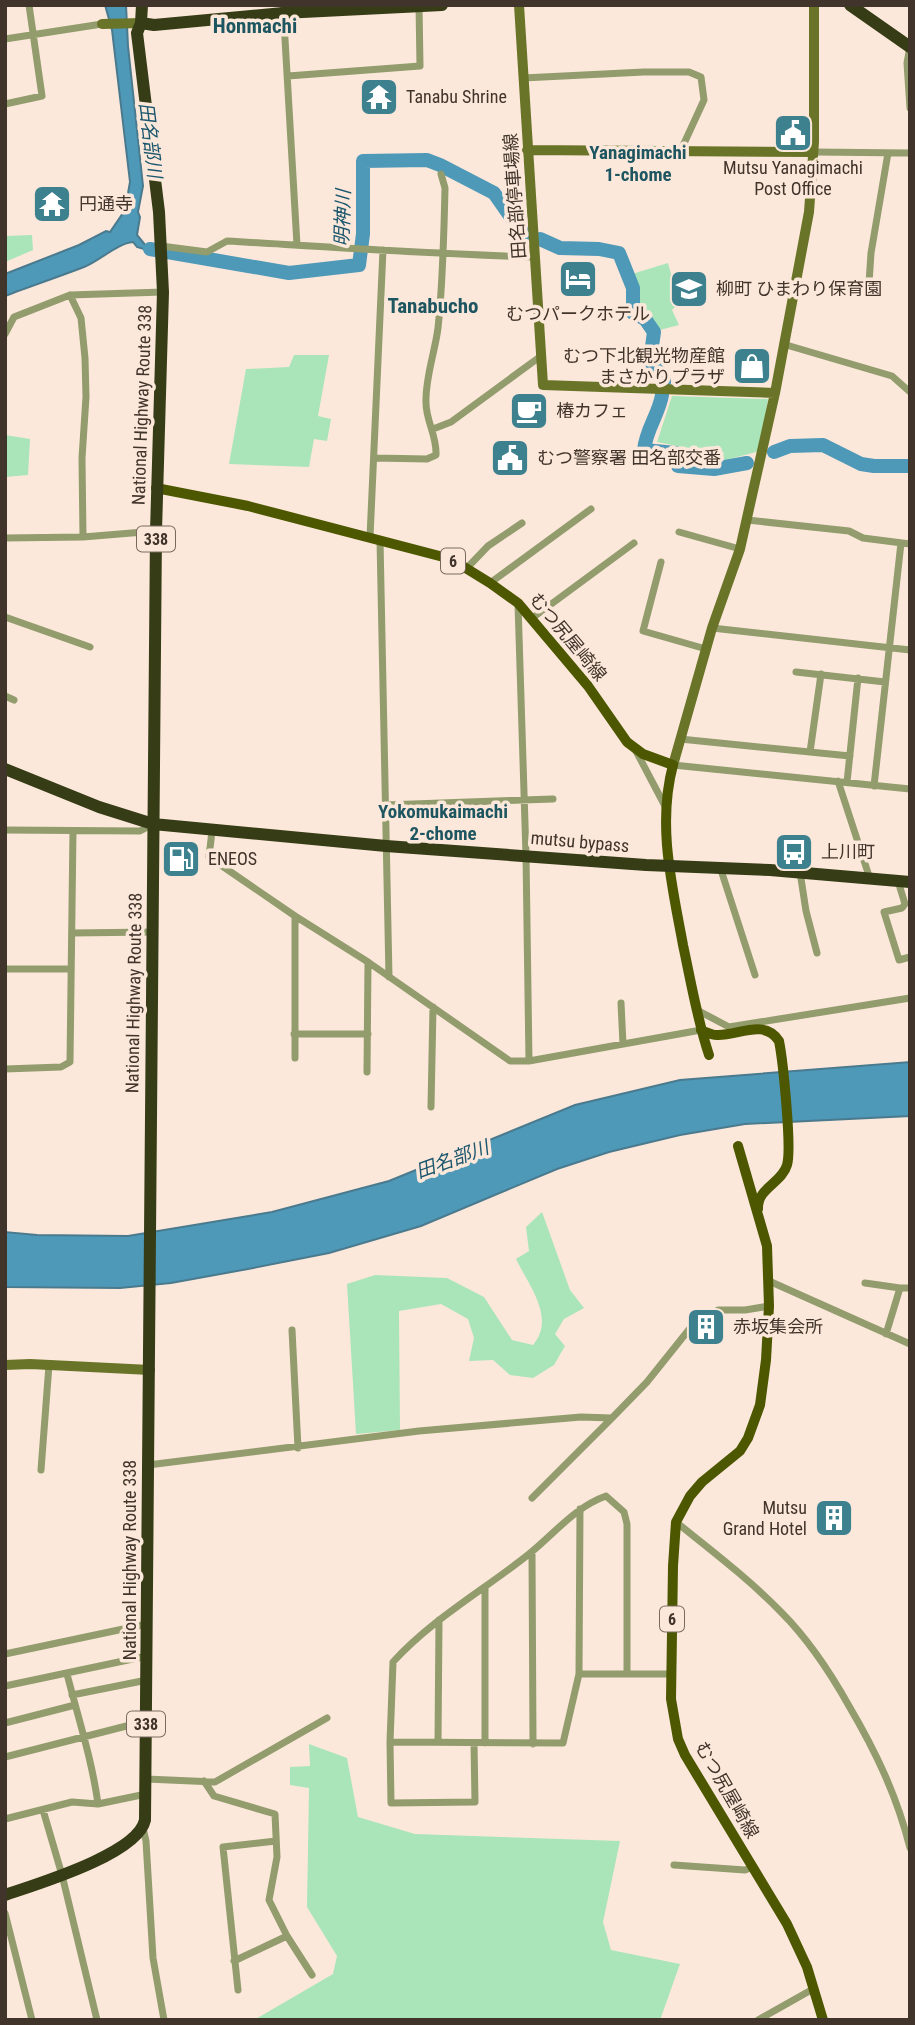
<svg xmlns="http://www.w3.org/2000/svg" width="915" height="2025" viewBox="0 0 915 2025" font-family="'Roboto Condensed','Noto Sans JP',sans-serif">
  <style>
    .green { fill: #a9e5b8 }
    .water { fill: #4e98b8; stroke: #4a7a8e; stroke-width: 2 }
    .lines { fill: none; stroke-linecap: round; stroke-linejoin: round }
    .river { stroke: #4e98b8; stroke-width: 14 }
    .street { stroke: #929c6d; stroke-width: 7 }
    .secondary { stroke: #697428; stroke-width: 10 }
    .primary { stroke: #4c5700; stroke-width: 10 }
    .highway { stroke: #363c16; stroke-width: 12 }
    .labels { text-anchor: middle; stroke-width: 7; stroke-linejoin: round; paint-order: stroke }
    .shield { fill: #fce8da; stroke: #796a60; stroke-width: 2 }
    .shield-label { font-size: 16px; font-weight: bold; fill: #41342b }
    .poi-label { font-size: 18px; fill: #41342b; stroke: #fce8da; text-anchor: start }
    .street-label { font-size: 18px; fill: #41342b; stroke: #fce8da }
    .water-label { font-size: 19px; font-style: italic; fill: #1b566d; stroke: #fce8da }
    .neighbourhood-label { font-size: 19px; font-weight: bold; fill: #1d5560; stroke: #fce8da }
    .quarter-label { font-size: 21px; font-weight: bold; fill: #1d5560; stroke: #fce8da }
  </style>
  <rect width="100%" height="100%" fill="#fce8da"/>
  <path class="green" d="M32 235 33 250 5 262V236Z
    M668 263 679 303 672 310 679 325 656 331 650 318 640 306 632 274Z
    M294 355H329L318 416 331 419 327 441 314 439 309 467 229 464 246 369 289 367Z
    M672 396 768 399 760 451 718 462 685 459 682 447 657 442Z
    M5 435 30 439 28 475 5 477Z
    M542 1212 570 1290 584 1308 564 1319 555 1334 565 1346 554 1365 533 1378 510 1375 493 1360 469 1361 474 1338 468 1319 441 1304 399 1311 400 1430 356 1434 347 1284 375 1275 447 1278 484 1297 512 1340 533 1345C556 1318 529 1286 516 1259L529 1251 526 1227Z
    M309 1744 347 1758 358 1817 415 1834 620 1841 603 1922 611 1950 680 1964 660 2020H254L333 1974 337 1956 307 1907 309 1788 290 1785V1767L310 1766Z"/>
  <path class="water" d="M105 5H126L128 46 143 186 138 212 140 217 137 235 146 246 154 248 153 252 137 247 133 242C118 243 99 261 84 267 58 277 31 286 5 296V274L79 245 106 231 110 232 125 210 130 182 112 30Z
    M910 1062V1116L745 1124 680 1135 609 1152 557 1169 421 1226 329 1253 248 1269 171 1283 120 1288 5 1287V1232L37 1235 128 1236 272 1212 389 1181 575 1105 680 1080Z"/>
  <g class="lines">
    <path class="river" d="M540 239 560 248 599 249 619 253 633 288V313L645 319 654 332 650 361 663 377 664 382
      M150 249 289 273 359 265 363 234V161L427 160 440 165 494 193 520 230 526 233
      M662 395C659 414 646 429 644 450L676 453 678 466 714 469 747 463
      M774 452 790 446 823 445 861 464 874 466H910"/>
    <path class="street" d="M283 5 297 245
      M5 39 102 24
      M910 47 907 63 910 108
      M288 76 420 66 419 5
      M523 78 644 72H689L701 77 704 100 681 150
      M5 104 42 96 29 5
      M813 152 910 153
      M161 246 207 252 227 241C329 247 432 254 535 257
      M869 283 871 253 888 153
      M70 295 81 318 85 358 86 397 82 458 83 537
      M5 334 14 317 70 295 163 292
      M783 344 892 376 910 392
      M433 429 451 422 541 356
      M374 458 427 459 436 455C437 436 426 421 426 403 425 378 435 352 438 328 443 281 444 234 445 188L441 174
      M747 520 849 531 863 538 910 544
      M679 532 740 549
      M370 537 383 250
      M5 538 83 537 156 531
      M380 540 389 977
      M661 562 643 631 706 649
      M466 569 488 546 522 523
      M490 583 591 509
      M518 604 526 855 529 1061
      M5 617 90 647
      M531 619 634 543
      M712 628 910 650
      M796 672 885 682
      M5 696 14 700
      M680 739 850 756
      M636 751 665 806
      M810 752 821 674
      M673 765 910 789
      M838 781 870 879
      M847 782 858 678
      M874 786 901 543
      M385 805 553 799
      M5 830 140 831 153 824
      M212 831 209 857 295 916 368 962 510 1061H529L701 1030
      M720 867 755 975
      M800 872 806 911 817 953
      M898 881 905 904 902 908 884 912 899 960 910 957
      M72 933 153 932
      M5 969H71
      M621 1003 623 1044
      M697 1010 729 1027 910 998
      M294 1034H368
      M295 1058V916
      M5 1069 61 1067 70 1062 73 831
      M367 1072 368 962
      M431 1107 433 1007
      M769 1281 910 1344
      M865 1283 900 1288
      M292 1330 298 1448
      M886 1334 900 1288H910
      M148 1465 419 1431 581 1417 612 1418 647 1382 695 1322 718 1310H745L769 1306
      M41 1470 49 1365
      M532 1498 612 1418
      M676 1522C712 1551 749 1579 781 1612 809 1640 830 1672 849 1706 876 1752 897 1796 910 1848
      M532 1552 533 1744
      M5 1654 147 1624
      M67 1674C78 1717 92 1760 98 1804
      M579 1674 580 1509
      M5 1686 147 1656
      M72 1695 147 1680
      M5 1723 75 1705
      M390 1742 563 1743 579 1674H670
      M438 1742 439 1620
      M474 1743 475 1802 391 1803 390 1742 393 1662C432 1619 484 1590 529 1554 554 1534 575 1507 606 1496L624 1512 627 1524V1674
      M485 1743V1588
      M5 1757 146 1721
      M146 1779 215 1782 327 1718
      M204 1781 214 1796 275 1814 277 1857 269 1900 287 1936 312 1975
      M43 1810 62 1875 97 2020
      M5 1819 72 1802 98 1804 146 1794
      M143 1828 146 1841 153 1958 164 2020
      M674 1865 745 1870 753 1867
      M5 1913 32 2020
      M234 1961 287 1936
      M238 1990 223 1847 276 1841
      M758 2020 813 1989"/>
    <path class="secondary" d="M519 5 543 385 775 393
      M102 24 141 23
      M527 150 813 152
      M673 765 712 628 740 549 775 393 809 212 814 142V5
      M5 1365 30 1364 150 1370"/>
    <path class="primary" d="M156 488 248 506 451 559 490 583 518 603 588 686 627 742 643 754 673 765C657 825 672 885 683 945 691 982 697 1019 709 1055
      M701 1030C706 1032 711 1035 717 1035 738 1036 764 1018 779 1041 783 1061 792 1149 787 1165 782 1183 757 1188 758 1209
      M738 1146 767 1246 769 1306 766 1360 760 1405 748 1438 740 1451 702 1482 690 1496 676 1522 673 1566 671 1699 678 1739 685 1755 787 1924 807 1967 823 2020"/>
    <path class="highway" d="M850 5 910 47
      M141 23 154 25 283 13 442 5
      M5 769 99 807 153 824 386 846 646 865 770 870 910 882
      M5 1895C37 1884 138 1854 145 1820L156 531 163 292 159 212 137 33 141 23 142 5"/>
  </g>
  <defs>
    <g id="temple-square" transform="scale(2.0125)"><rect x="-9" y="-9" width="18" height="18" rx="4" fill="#3d818f" stroke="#fce8da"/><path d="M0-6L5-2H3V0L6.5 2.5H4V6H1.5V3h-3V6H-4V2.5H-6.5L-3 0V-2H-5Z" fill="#fff"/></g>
    <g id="civic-square" transform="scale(2.0125)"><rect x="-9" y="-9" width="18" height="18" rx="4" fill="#3d818f" stroke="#fce8da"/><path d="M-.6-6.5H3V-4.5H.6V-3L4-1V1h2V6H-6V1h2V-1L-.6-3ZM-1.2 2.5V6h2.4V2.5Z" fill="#fff"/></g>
    <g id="hotel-square" transform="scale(2.0125)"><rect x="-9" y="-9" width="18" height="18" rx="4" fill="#3d818f" stroke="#fce8da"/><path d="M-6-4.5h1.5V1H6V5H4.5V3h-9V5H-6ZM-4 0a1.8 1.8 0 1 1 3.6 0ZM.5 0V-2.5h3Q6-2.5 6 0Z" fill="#fff"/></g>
    <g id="school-square" transform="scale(2.0125)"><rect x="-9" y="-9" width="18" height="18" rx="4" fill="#3d818f" stroke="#fce8da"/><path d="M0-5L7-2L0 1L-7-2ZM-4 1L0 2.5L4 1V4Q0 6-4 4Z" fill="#fff"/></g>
    <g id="shop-square" transform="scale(2.0125)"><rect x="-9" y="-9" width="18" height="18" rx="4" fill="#3d818f" stroke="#fce8da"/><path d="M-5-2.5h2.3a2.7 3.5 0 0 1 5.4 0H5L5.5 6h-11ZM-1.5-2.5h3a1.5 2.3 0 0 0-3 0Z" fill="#fff"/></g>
    <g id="cafe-square" transform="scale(2.0125)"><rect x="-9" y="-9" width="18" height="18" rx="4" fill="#3d818f" stroke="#fce8da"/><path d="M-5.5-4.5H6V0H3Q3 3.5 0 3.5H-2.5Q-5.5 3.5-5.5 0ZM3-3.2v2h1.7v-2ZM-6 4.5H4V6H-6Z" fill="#fff"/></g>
    <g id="bus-square" transform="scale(2.0125)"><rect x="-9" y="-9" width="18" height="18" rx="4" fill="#3d818f" stroke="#fce8da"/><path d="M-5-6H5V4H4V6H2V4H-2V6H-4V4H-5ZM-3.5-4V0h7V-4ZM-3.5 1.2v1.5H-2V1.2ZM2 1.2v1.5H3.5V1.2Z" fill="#fff"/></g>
    <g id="fuel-square" transform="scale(2.0125)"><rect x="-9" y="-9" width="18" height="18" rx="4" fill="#3d818f" stroke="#fce8da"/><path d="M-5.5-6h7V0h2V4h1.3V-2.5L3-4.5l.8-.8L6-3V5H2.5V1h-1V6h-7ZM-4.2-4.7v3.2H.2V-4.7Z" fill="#fff"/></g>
    <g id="building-square" transform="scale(2.0125)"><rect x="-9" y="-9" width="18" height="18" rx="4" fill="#3d818f" stroke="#fce8da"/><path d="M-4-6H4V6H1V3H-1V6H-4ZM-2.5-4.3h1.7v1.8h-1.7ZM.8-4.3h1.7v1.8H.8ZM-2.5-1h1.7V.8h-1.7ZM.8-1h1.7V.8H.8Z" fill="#fff"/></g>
  </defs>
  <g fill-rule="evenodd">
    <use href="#temple-square" x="379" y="97"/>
    <use href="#civic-square" x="793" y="133"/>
    <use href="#temple-square" x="52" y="204"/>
    <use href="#hotel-square" x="578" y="279"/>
    <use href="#school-square" x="689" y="289"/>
    <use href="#shop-square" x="752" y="366"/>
    <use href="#cafe-square" x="529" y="411"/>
    <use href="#civic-square" x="510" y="458"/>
    <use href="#bus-square" x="794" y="852"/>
    <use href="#fuel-square" x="181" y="859"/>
    <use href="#building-square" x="706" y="1327"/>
    <use href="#building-square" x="834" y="1518"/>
  </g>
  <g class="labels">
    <g class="shield">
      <rect x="137" y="526.5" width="38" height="25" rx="5"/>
      <rect x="441" y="548.5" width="24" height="25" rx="5"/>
      <rect x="660" y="1606.5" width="24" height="25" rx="5"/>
      <rect x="127" y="1711.5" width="38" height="25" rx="5"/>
    </g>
    <g class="shield-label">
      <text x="156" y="545">338</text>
      <text x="453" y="567">6</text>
      <text x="672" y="1625">6</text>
      <text x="146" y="1730">338</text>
    </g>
    <g class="poi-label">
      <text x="406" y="103">Tanabu Shrine</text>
      <text x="793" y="174" text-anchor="middle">Mutsu Yanagimachi<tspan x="793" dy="21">Post Office</tspan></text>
      <text x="79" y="210">円通寺</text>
      <text x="716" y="295">柳町 ひまわり保育園</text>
      <text x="578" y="320" text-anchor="middle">むつパークホテル</text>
      <text x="725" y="362" text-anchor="end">むつ下北観光物産館<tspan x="725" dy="21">まさかりプラザ</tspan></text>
      <text x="556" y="417">椿カフェ</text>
      <text x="537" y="464">むつ警察署 田名部交番</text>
      <text x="821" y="858">上川町</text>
      <text x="208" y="865">ENEOS</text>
      <text x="733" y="1333">赤坂集会所</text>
      <text x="807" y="1514" text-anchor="end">Mutsu<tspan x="807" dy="21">Grand Hotel</tspan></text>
    </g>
    <g class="street-label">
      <text transform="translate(515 196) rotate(-94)" y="6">田名部停車場線</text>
      <text transform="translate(142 405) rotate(-88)" y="6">National Highway Route 338</text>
      <text transform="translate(568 637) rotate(50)" y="6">むつ尻屋崎線</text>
      <text transform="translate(580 842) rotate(5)" y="6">mutsu bypass</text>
      <text transform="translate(134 993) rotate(-89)" y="6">National Highway Route 338</text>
      <text transform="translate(130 1560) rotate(-90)" y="6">National Highway Route 338</text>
      <text transform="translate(727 1790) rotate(60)" y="6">むつ尻屋崎線</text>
    </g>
    <g class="water-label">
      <text transform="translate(151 140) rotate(83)" y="7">田名部川</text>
      <text transform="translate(342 218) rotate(-88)" y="7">明神川</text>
      <text transform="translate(452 1159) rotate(-20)" y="7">田名部川</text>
    </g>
    <g class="neighbourhood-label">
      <text x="638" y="159">Yanagimachi<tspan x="638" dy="22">1-chome</tspan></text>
      <text x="443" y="818">Yokomukaimachi<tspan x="443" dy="22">2-chome</tspan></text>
    </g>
    <g class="quarter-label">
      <text x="255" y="33">Honmachi</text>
      <text x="433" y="313">Tanabucho</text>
    </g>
  </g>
  <rect width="915" height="2025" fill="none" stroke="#41342b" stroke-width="14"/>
</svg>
